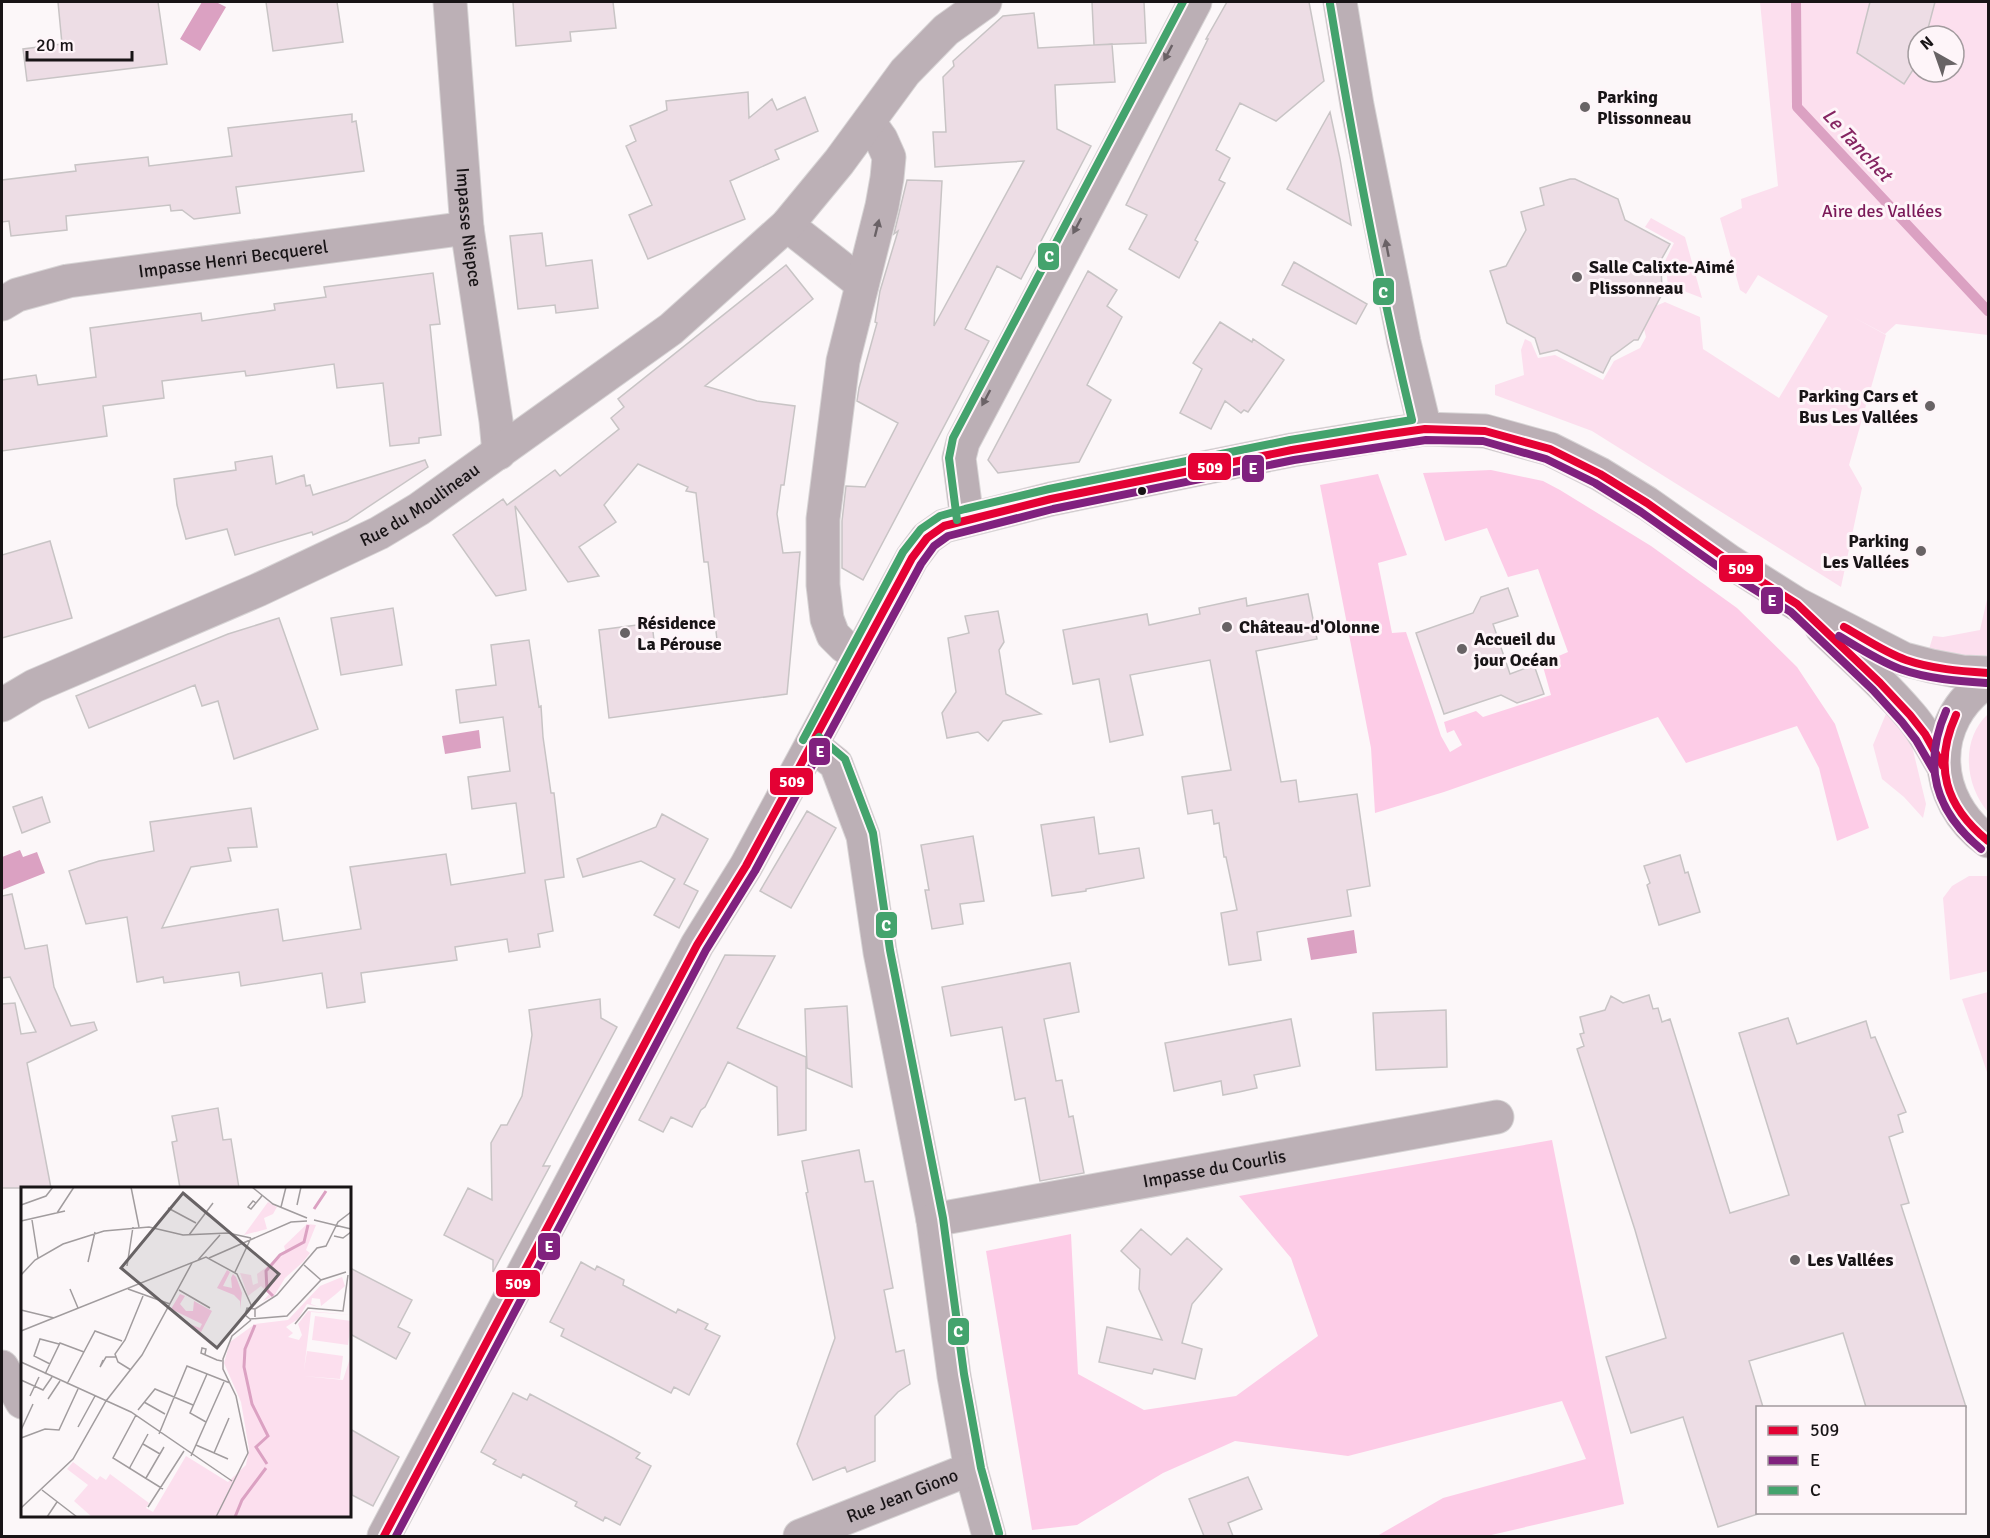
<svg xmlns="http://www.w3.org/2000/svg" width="1990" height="1538" font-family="Signika,sans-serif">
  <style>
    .green { fill: #fcdfee; fill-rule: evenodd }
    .forest { fill: #fdcce7 }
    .water { fill: #dba1c2 }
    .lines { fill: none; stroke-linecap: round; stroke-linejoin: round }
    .stream { stroke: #dba1c2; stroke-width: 10 }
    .building { fill: #eddde5; stroke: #c8c4c5; stroke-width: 1.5 }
    .street-casing { stroke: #d7d4d5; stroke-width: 35 }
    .secondary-casing { stroke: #d7d4d5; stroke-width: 35 }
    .street { stroke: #bcb0b6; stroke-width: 33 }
    .secondary { stroke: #bbafb5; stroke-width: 33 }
    .bus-1-casing { stroke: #fef5f9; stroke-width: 12 }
    .bus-2-casing { stroke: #fef5f9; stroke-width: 12 }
    .bus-3-casing { stroke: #fef5f9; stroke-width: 12 }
    .bus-1 { stroke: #e40134; stroke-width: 8 }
    .bus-2 { stroke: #80217e; stroke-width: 8 }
    .bus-3 { stroke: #44a36d; stroke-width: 8 }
    .oneway { fill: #6a6266 }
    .poi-dot { fill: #686365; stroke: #fef5f9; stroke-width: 2 }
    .bus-dot { fill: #181416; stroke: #fef5f9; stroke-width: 2 }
    .labels { text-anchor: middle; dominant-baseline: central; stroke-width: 6; stroke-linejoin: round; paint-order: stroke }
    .poi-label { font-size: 18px; font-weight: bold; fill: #181416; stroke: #fef5f9; text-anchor: start }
    .park-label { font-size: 18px; fill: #7a1958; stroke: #fef5f9 }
    .street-label { font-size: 18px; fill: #181416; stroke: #fef5f9 }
    .water-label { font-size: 20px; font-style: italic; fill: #852562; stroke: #fef5f9 }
    .inset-river { fill: none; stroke: #dba1c2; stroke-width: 3 }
    .inset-road { fill: none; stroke: #a19c9e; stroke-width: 1.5 }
    .view { fill: #686365; fill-opacity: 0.15; stroke: #686365; stroke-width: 3 }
    .inset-edge { fill: none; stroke: #181416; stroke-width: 3 }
    .line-badge { stroke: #fef5f9; stroke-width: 2 }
    .badge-label { font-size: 16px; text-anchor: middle; font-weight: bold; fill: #fff }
  </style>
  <rect width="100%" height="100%" fill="#fcf7f9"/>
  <path class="green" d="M1760,2H1988V335L1896,324L1885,334L1853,317L1886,335L1849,465L1862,488L1841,587L1592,431L1495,395V385L1524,375L1521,350L1525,339L1531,342L1538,358L1555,355L1603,380L1614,361L1640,348L1646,337L1643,325L1651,308L1665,302L1700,317L1703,349L1779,398L1828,316L1758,275L1746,294L1740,290L1720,218L1742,208L1741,199L1778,186ZM1918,36H1954V72H1918Z
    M1651,218L1685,237L1702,298L1668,285L1665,261L1674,243L1645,227Z
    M1988,595V655L1964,659L1927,656L1933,636L1943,637L1980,630Z
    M1888,709L1912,746L1926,804L1923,818L1904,797L1882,779L1873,745Z
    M1988,714V812C1965,785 1960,740 1988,714Z
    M1969,876H1988V971L1950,980L1943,898L1952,886Z
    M1988,992V1075L1962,999Z"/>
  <path class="forest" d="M1491,470L1543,481L1560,490L1651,546L1737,608L1797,667L1835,724L1869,828L1837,841L1819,768L1797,726L1686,763L1658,717L1444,792L1375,813L1371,748L1320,485L1378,474L1407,555L1378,563L1392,633L1406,632L1441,736L1450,752L1462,745L1454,730L1447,733L1444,722L1476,711L1483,717L1551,695L1542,663L1568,652L1538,569L1508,577L1487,528L1445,541L1423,473Z
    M1552,1140L1624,1504L1487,1536H1377L1443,1498L1586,1459L1562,1401L1348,1456L1235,1441L1163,1473L1077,1525L1032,1530L986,1251L1071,1234L1078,1374L1144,1410L1236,1396L1318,1336L1291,1258L1239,1196Z"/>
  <path class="water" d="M202,2H216L226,7L200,51L180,39Z
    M479,730L481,748L445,754L442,736Z
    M20,850L23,857L37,852L45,873L2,890V857Z
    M1354,930L1357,953L1311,960L1307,938Z"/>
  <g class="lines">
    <path class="stream" d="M1796,2L1797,107L1988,311"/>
  </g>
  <path class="building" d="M58,2H158L167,64L27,81L23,49L62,44Z
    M266,2H337L343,42L273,51Z
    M513,2H613L616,28L570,32L571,41L516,46Z
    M1092,2H1144L1146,43L1094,45Z
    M1227,2H1309L1324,81L1276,121L1240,103L1216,150L1230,158L1219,180L1225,183L1195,240L1198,242L1179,278L1129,249L1147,215L1126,205L1208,39H1206Z
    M1870,2H1935L1926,36H1918V62L1904,84L1857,53Z
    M1034,13L1038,48L1112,44L1115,82L1055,85L1057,129L1091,146L1021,279L997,266L965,329L989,341L863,580L842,568V521L846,486L865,487L898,423L857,401L859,388L877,323L875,322L880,291L898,231L894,234L907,180L942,181L934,326L1024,161L935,167L933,132H946L943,77L954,66L953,61L1003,16Z
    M748,92L749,118L772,99L777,110L805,97L818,131L775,150L779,159L730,181L745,219L648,259L629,215L652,205L626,146L636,141L630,126L667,110L666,101Z
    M1330,112L1340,159L1351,225L1287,189Z
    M352,114V122L356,121L364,171L236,187L240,213L194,219L182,210L171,211L170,205L66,216L67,230L11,236L9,221L2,222V180L76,171L75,165L148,157L149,166L232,156L228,128Z
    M1570,179H1575L1618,199L1625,220L1670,244L1661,260L1662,294L1638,340H1634L1611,357L1603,373L1557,350L1540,354L1535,338L1507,323L1490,271L1506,266L1526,230L1521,212L1544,205L1540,188Z
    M542,233L546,266L592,260L598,308L556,313L555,305L518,309L510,236Z
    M1294,262L1367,304L1356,324L1282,285Z
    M786,265L813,299L705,386L757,401L795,406L784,485H781L777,514L783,553L800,552L787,694L609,718L599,630L652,623L655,649L717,640L708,562H704L696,493L686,491L688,487L638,464L604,505L616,522L579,547L599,576L568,582L515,506L526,590L496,596L453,535L503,499L507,505L555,470L560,476L619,429L611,418L624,407L618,399Z
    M1088,271L1117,290L1107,306L1122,317L1087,385L1111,400L1079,462L998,473L988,460Z
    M433,273L440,324L430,325L441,435L419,438V443L390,446L383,383L337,388L334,364L246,376L245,371L162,381L164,398L103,406L107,436L2,451V380L36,375L38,385L96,377L90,328L201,313L202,321L275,310L274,304L326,297L324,287Z
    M1220,322L1252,342L1253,339L1284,360L1248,412L1244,410L1241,413L1225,401L1211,429L1180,413L1202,369L1193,363Z
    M272,456L276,484L304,475L306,486L310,485L313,495L425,460L428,467L347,521L313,535L312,532L235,555L227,529L186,539L177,505L174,479L236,470L235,462Z
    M50,541L72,618L2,638V555Z
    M1508,588L1518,616L1493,624L1510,674L1534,665L1544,694L1517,703L1501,695L1444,714L1416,633L1473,613L1481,597Z
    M1308,594L1317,639L1256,651L1281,782L1296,780L1299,802L1357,794L1370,886L1347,890L1351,916L1257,932L1261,960L1229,965L1221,913L1237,910L1226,857H1224L1219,823L1214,824L1212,810L1188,814L1182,777L1231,770L1210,660L1130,675L1143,735L1110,742L1099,679L1073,684L1063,630L1147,614L1149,625L1200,614L1199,608L1246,598L1247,606Z
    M393,608L402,665L341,675L331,618Z
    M998,611L1004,642L999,650L1006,694L1041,714L1003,721L988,741L978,732L947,738L942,713L956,692L948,638L969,633L965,616Z
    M279,618L318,729L234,759L218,701L202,706L195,685L89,728L76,696L228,634Z
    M529,640L539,707L541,706L543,737L551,793H554L564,877L545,880L553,931L538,934L540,947L509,952L507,939L455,947L457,960L361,973L365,1002L327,1008L322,973L241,986L239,972L164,983L163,977L137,982L127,917L86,924L69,871L99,861L154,851L150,822L251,808L257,847L228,848L231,861L191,867L162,928L278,909L283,941L361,929L350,867L446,854L451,885L525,873L516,803L472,809L468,777L510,771L503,717L460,723L456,690L496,685L491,645Z
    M42,797L50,822L22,833L13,807Z
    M807,811L836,828L791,908L760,891Z
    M662,814L708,839L684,884L698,891L679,928L654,915L675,879L641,861L583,877L577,859L656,827Z
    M1094,817L1099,854L1139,848L1144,878L1086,889V891L1052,896L1041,825Z
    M973,836L984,901L960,904L963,924L932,929L925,890H929L921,845Z
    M1680,855L1685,873L1688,872L1700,912L1659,925L1647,885L1650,883L1644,866Z
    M12,894L25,949L47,945L54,987L71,1026L94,1022L97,1030L27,1063L51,1188H2V1004L15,1003L21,1034L36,1032L10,977L2,978V896Z
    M725,955L775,956L737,1028L806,1057V1130L778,1135L777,1087L728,1062L705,1107L701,1110L692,1127L671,1117L663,1132L639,1120Z
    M1070,963L1079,1012L1044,1019L1056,1081L1062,1080L1069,1117L1073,1116L1084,1173L1040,1181L1025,1098L1015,1100L1002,1027L951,1036L942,987Z
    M1649,995L1653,1009L1658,1008L1662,1022L1670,1019L1730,1213L1789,1195L1739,1033L1788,1018L1797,1044L1866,1021L1871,1038L1875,1037L1906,1112L1898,1115L1903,1132L1889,1137L1909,1203L1901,1205L1966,1407H1866L1843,1333L1749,1361L1763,1407H1758V1514L1718,1527L1683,1417L1631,1433L1606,1357L1666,1338L1635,1230L1577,1049L1584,1046L1580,1034L1584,1033L1580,1017L1605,1010L1611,996L1623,1003Z
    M600,999L601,1018L617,1027L543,1166H550L493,1272V1260L444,1235L468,1188L492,1200L491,1143L501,1125H507L522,1096L532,1035L529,1010Z
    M847,1006L852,1087L807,1068L805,1009Z
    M1446,1010L1447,1067L1376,1070L1373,1013Z
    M1291,1019L1300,1066L1254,1075L1257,1088L1239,1092L1223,1095L1221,1081L1174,1091L1165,1043Z
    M218,1108L223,1140L231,1139L239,1188H180L172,1142L177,1141L172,1116Z
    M859,1150L865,1182L873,1181L893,1288L884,1290L896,1352L904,1350L910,1384L898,1392L875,1416V1461L847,1472L845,1467L813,1480L797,1444L835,1338L806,1193L808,1192L802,1161Z
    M1141,1229L1171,1255L1187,1238L1222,1269L1192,1304L1182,1343L1202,1349L1195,1379L1154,1369L1152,1374L1099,1362L1107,1327L1162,1340L1139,1289L1140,1269L1121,1251Z
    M581,1262L595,1270L597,1266L624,1280L623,1285L676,1313L678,1309L708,1324L705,1329L720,1336L689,1395L674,1387L671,1393L561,1336L564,1329L550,1322Z
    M350,1268L412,1300L398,1327L410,1333L396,1359L350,1334Z
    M513,1393L527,1400L530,1394L611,1437L640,1453L636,1458L651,1466L620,1525L605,1517L603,1521L575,1506L577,1502L523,1474L521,1478L493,1464L496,1460L481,1452Z
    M350,1429L399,1457L373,1506L352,1495Z
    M1248,1477L1262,1509L1228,1523L1233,1536H1204L1189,1499Z"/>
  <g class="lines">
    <g class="street-casing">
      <g id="street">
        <path id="s1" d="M450,2L467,228L496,421L499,453"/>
        <path d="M787,225L862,284"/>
        <path id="s2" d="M2,304L17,295L68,281L467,228"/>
        <path d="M859,656L844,646L833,635L827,619L823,585V519L843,361L882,206L887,178L889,157L881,139L869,122"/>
        <path id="s3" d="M2,705L34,686L258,590L379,533L419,509L671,329L787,225L839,162L905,72L946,30L985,2"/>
        <path d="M812,745L836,764L863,836L880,952L933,1220L954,1376L971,1470L989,1536"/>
        <path id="s4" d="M933,1220L1497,1117"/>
        <path d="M2,1367L22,1402"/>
        <path id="s5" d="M800,1536L955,1475L971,1470"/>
      </g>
    </g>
    <g class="secondary-casing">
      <path id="secondary" d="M1340,2L1357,105L1404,342L1425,429
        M967,519L959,458L963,442L1195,2
        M1822,628C1852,656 1884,684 1911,716C1924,731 1933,749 1943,766
        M1988,681C1927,721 1931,800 1988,841
        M384,1536L697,945L746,866L912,558L927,538L944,526L1051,499L1292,450L1383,435L1425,429L1485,431L1550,449L1600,474L1647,503L1729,561L1797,604L1904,659L1931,666L1962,672L1988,673"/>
    </g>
    <use href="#street" class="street"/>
    <use href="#secondary" class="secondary"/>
    <g class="bus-1-casing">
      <path id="bus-1" d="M1844,627C1864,638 1884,652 1906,660C1932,669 1960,671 1988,673
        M1956,715C1933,766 1945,806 1988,841
        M384,1536L697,945L746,866L912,558L927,538L944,526L1051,499L1292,450L1383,435L1425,429L1485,431L1550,449L1600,474L1647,503L1729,561L1797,604L1880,683L1910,715L1925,734L1943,766"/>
    </g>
    <g class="bus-2-casing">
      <path id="bus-2" d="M1839,636C1859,648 1879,661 1900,669C1928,679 1958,681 1987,683
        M1946,711C1922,766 1935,811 1981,849
        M396,1536L706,950L755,871L921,564L934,546L948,536L1053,509L1294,460L1426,440L1483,441L1546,459L1595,483L1641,512L1723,570L1791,612L1873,690L1902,722L1916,740L1934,771"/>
    </g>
    <g class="bus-3-casing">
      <path id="bus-3" d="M957,520L949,458L953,438L1183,2
        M819,737L845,759L873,833L890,950L943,1218L964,1374L981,1468L999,1533
        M803,740L903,552L921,529L940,516L965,509L1049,489L1290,440L1412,420C1379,283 1353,143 1330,4"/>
    </g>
    <use href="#bus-1" class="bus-1"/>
    <use href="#bus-2" class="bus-2"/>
    <use href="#bus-3" class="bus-3"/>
  </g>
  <defs><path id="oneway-solid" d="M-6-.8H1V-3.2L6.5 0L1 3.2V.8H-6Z" transform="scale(1.5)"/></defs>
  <g class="oneway">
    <use href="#oneway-solid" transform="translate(1168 53) rotate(118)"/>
    <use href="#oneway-solid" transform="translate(1077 226) rotate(118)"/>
    <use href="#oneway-solid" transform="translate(877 228) rotate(-76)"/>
    <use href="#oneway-solid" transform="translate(1387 248) rotate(-101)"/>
    <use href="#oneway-solid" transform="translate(986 398) rotate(118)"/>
  </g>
  <g class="poi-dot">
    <circle cx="1585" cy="107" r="6"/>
    <circle cx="1577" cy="277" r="6"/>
    <circle cx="1930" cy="406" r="6"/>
    <circle cx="1921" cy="551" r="6"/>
    <circle cx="1227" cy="627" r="6"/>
    <circle cx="625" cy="633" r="6"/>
    <circle cx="1462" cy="649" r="6"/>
    <circle cx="1795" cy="1260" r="6"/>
  </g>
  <circle class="bus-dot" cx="1142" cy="491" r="5"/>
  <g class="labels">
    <g class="poi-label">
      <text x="1597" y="97">Parking<tspan x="1597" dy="21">Plissonneau</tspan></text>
      <text x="1589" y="267">Salle Calixte-Aimé<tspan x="1589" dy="21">Plissonneau</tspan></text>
      <text x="1918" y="396" text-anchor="end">Parking Cars et<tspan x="1918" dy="21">Bus Les Vallées</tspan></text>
      <text x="1909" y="541" text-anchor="end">Parking<tspan x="1909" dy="21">Les Vallées</tspan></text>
      <text x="637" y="623">Résidence<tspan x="637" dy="21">La Pérouse</tspan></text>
      <text x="1239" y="627">Château-d'Olonne</text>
      <text x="1474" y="639">Accueil du<tspan x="1474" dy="21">jour Océan</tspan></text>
      <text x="1807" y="1260">Les Vallées</text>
    </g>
    <g class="park-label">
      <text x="1882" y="211">Aire des Vallées</text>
    </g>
    <g class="street-label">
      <text stroke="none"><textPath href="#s1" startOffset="226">Impasse Niepce</textPath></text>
      <text stroke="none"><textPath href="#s2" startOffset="237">Impasse Henri Becquerel</textPath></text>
      <text stroke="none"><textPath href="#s3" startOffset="464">Rue du Moulineau</textPath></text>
      <text stroke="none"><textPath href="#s4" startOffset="286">Impasse du Courlis</textPath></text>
      <text stroke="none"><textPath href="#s5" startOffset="110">Rue Jean Giono</textPath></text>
    </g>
    <g class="water-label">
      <text transform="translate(1857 145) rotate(47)">Le Tanchet</text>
    </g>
  </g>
  <g transform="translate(21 1187)">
    <rect width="330" height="330" fill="#fcf7f9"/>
    <path d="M247,15L256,20L252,27L243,31L246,42L223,48ZM286,37L295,38L285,63L289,66L282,75L264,91L253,109L242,114L248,107L240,99L227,109L219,86L230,88L232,98L237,96L236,87L265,66L263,59ZM321,90L324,99L315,107L300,119L299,112L291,111L290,117L298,120L286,117L277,132L265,140L272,146L267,150L278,153L281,148L277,137L287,124L330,128L290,125L283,183L286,164L322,169L319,192L282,189L322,193L330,168V330H71L53,314L67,298L46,282L52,275L76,293L79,289L85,293L89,287L128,316L125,321L132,325L165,269L207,295L225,278L228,262L220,215L203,176L209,155L234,137L267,133L299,99ZM294,129L330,134L327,158L291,153Z" fill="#fcdfee"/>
    <path d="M206,83L209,85L202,99L211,101L210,91L212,87L215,90L221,106L219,122V114L213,108L196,101ZM159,107L164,109L159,117L165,124H172L173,114L191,124L180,145L166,136L179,141L181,137L150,122Z" fill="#fdcce7"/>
    <path class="inset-river" d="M293,22L305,4M252,109L246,103L245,84L259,68L283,55L287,38M234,138L224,162L223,180L231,217L247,249L235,260L246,277M214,330L221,313L245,281"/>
    <path class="inset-road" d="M110,0L118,40M231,0L252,17L286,31M286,0H305M235,16L232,14L227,20L230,22L240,10L241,8M0,18L25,9L32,0M276,18L280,0M260,20L265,0M147,21L175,36M36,26L53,0M11,33L17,71M293,33L330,42M0,34L44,24M168,48L192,16M313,49L322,51L330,45M188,71L270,35L286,34M177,73L199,48M67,75L74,45M283,78L300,93M106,79L112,40M214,85L230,51M0,88L14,73L42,57L83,44L128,40L162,48L207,46L230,51M49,102L57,121M107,102L149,117M158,103L189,121M234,122L256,108L296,61L305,59L317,35L330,25M0,123L33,131M234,130V122L226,121L224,128L229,132L266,129L300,93L325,85M274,137L287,121L322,124L327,88M0,144L185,70L216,87L231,120M184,167L185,162L181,161L180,166L196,173L201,174M82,173L79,180L85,170H95M0,175L110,225L211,294M29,177L13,169L19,152L38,157M110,183L97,175L94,167L104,153L122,109M24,187L39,156L63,165M0,193L22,203L31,190M46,197L74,144L101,154M9,209L18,190M27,212L39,194M123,215L144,227M117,223L134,202L172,218M115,228L92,271L142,302M185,235L169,226L186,187M57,240L74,209M0,243L12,217M138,247L166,179L209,196M0,251L24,242L38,243L57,202M122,257L139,267M175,258L207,272M193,266L208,231M170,269L203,195M108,282L127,247M125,291L143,260M21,303L56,330M127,320L163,264M0,321L52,272L85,214L121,168L171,76M26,330L36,315M195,330L227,266L215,209L202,182V172L211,149L230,133"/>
    <path class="view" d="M162,6L258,87L196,161L100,81Z"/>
    <rect width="330" height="330" class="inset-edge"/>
  </g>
  <g class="line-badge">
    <rect x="1037" y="242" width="23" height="29" rx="6" fill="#44a36d"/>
    <rect x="1372" y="277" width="23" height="29" rx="6" fill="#44a36d"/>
    <rect x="1187" y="452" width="45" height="29" rx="6" fill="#e40134"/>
    <rect x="1241" y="454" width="24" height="29" rx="6" fill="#80217e"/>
    <rect x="1718" y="554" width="46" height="29" rx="6" fill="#e40134"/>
    <rect x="1760" y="586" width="24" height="29" rx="6" fill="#80217e"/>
    <rect x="808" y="737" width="23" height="29" rx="6" fill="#80217e"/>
    <rect x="769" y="767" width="45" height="29" rx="6" fill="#e40134"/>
    <rect x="875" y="911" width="23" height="28" rx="6" fill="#44a36d"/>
    <rect x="537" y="1232" width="24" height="29" rx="6" fill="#80217e"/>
    <rect x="495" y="1269" width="46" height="29" rx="6" fill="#e40134"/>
    <rect x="947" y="1317" width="23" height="29" rx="6" fill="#44a36d"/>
  </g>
  <g class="badge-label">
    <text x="1049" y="262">C</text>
    <text x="1383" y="298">C</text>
    <text x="1210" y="473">509</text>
    <text x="1253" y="474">E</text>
    <text x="1741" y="574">509</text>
    <text x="1772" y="606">E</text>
    <text x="820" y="757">E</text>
    <text x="792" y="787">509</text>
    <text x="886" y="931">C</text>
    <text x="549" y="1252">E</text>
    <text x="518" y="1289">509</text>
    <text x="958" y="1337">C</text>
  </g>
  <rect width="1990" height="1538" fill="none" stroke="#181416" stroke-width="6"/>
  <rect x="1756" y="1406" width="210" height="108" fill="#fef5f9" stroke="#a29b9e" stroke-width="1.5"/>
  <rect x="1768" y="1426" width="30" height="9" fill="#e40134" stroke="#a29b9e" stroke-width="1.5"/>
  <text x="1810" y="1436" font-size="18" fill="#181416">509</text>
  <rect x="1768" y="1456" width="30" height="9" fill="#80217e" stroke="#a29b9e" stroke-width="1.5"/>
  <text x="1810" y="1466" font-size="18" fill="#181416">E</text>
  <rect x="1768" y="1486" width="30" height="9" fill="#44a36d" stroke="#a29b9e" stroke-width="1.5"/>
  <text x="1810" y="1496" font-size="18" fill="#181416">C</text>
  <g transform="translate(1936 54) rotate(320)"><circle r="28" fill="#fef5f9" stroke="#a29b9e" stroke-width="1.5"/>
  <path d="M0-4.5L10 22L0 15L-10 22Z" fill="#686365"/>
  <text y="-9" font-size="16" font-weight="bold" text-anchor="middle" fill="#181416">N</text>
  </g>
  <path d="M27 51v9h105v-9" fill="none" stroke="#181416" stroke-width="3"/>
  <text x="36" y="51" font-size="18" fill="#181416" stroke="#fef5f9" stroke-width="4.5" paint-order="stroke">20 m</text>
</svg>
